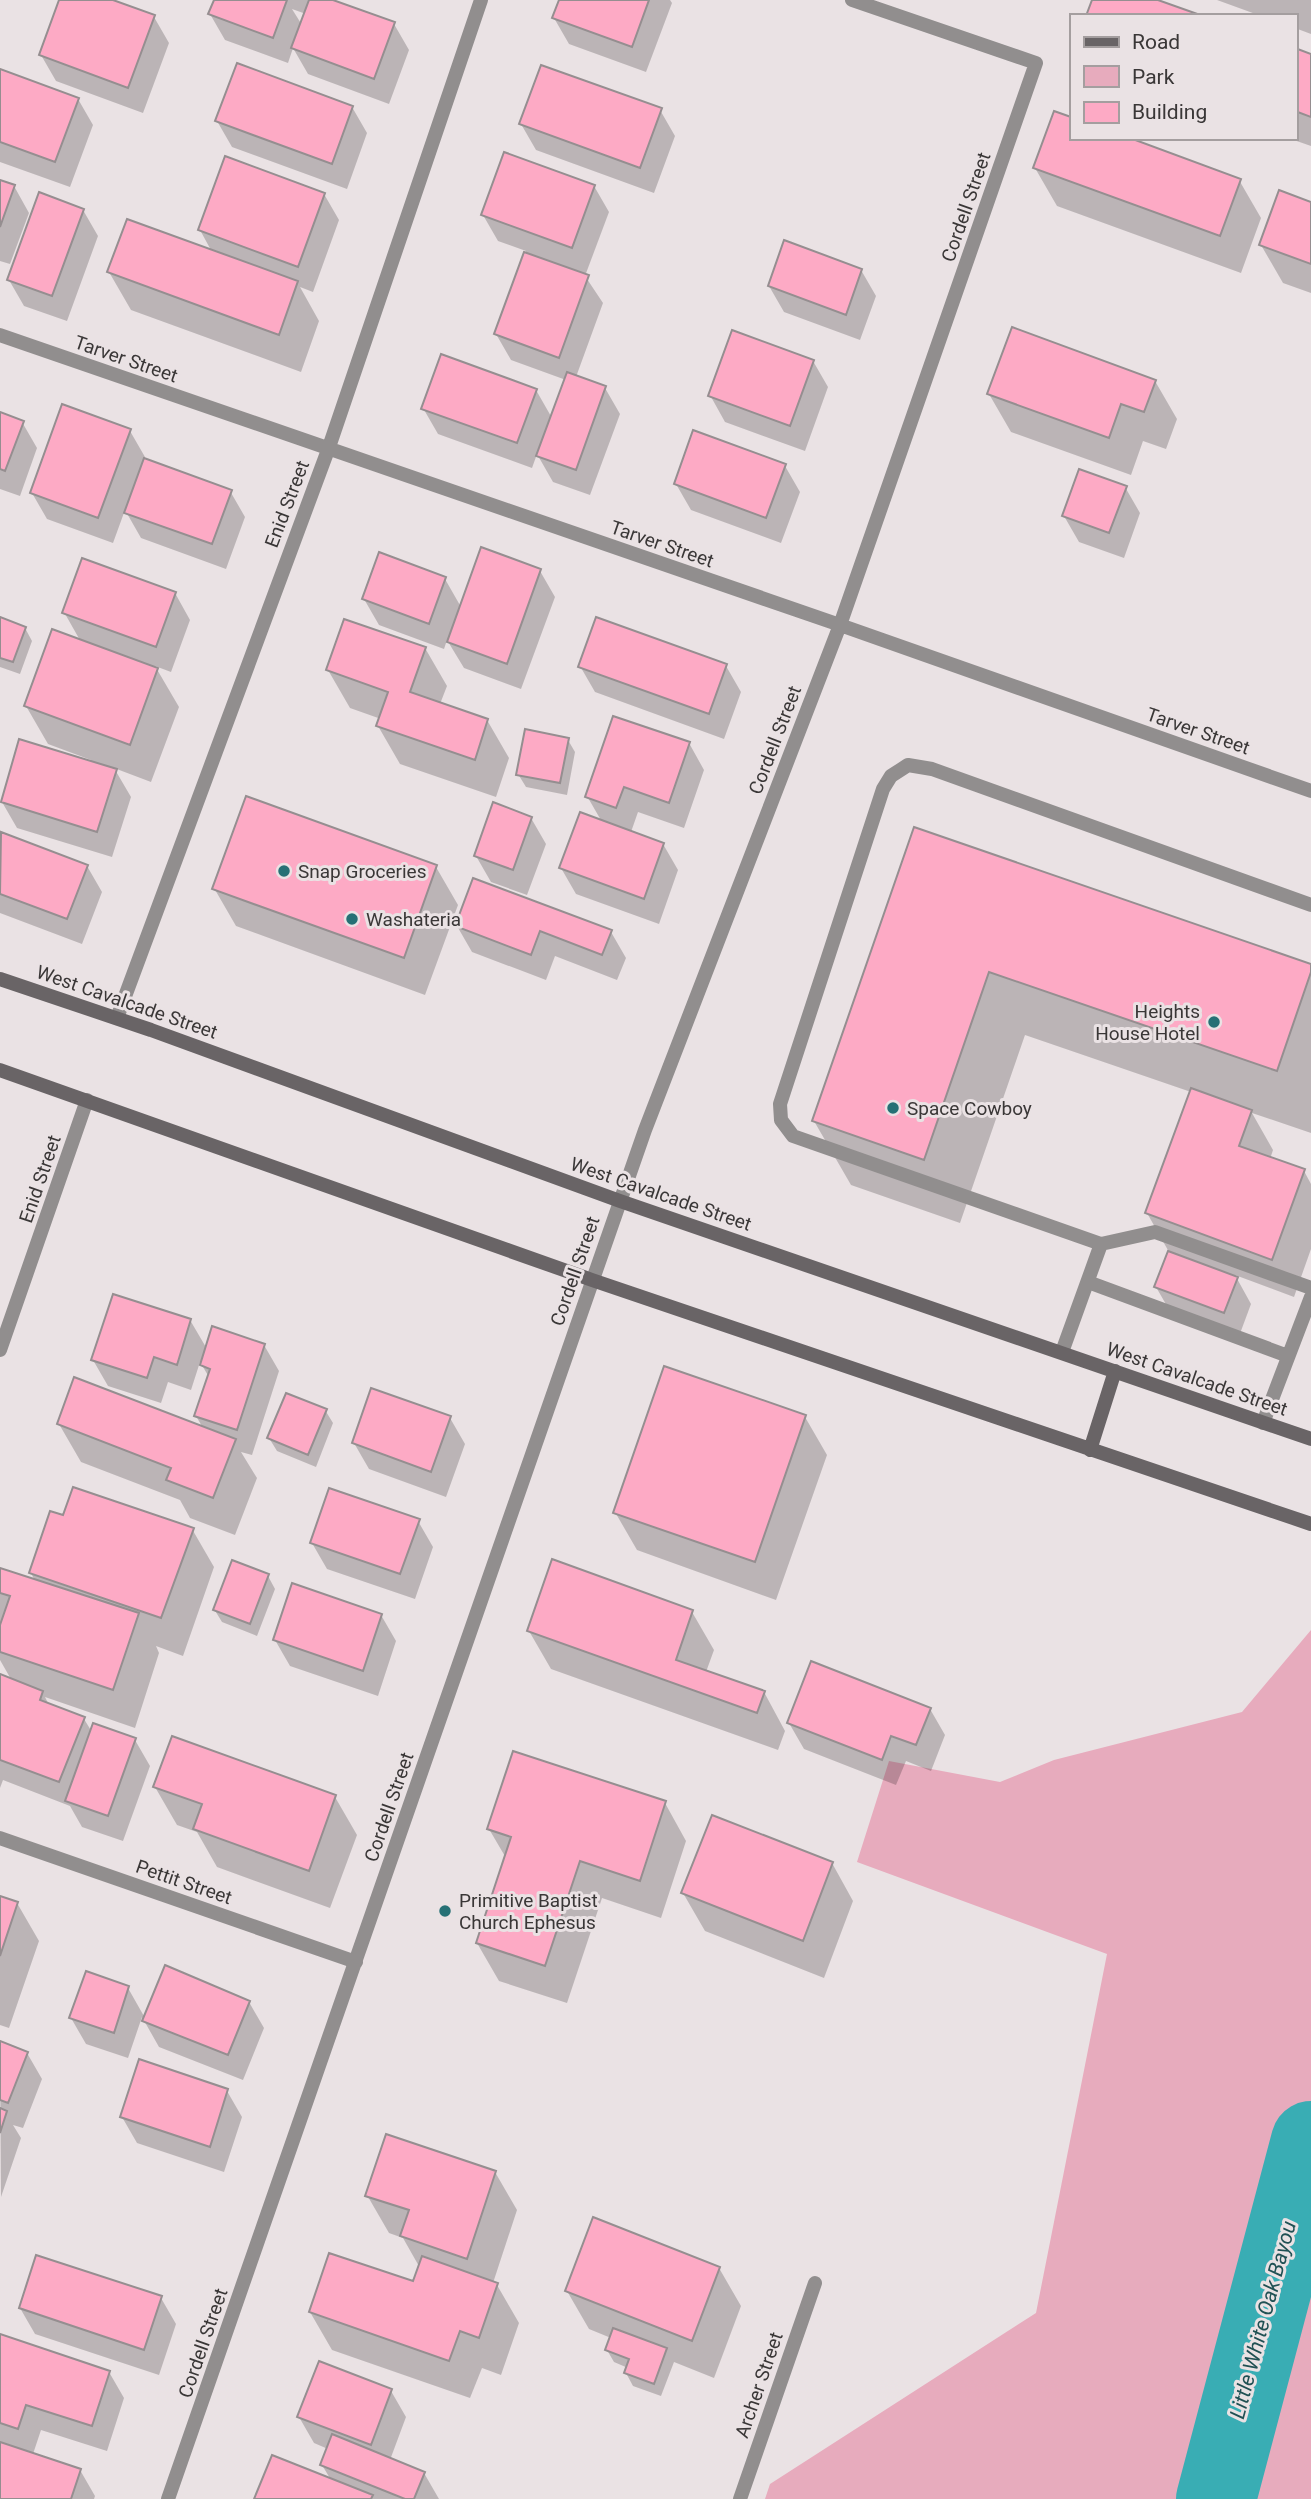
<svg xmlns="http://www.w3.org/2000/svg" width="1311" height="2499" font-family="Roboto,sans-serif">
  <style>
    .green { fill: #e7abbd }
    .shadow { fill: #0003; fill-rule: evenodd }
    .lines { fill: none; stroke-linecap: round; stroke-linejoin: round }
    .river { stroke: #39adb4; stroke-width: 80 }
    .building { fill: #fdaac5; stroke: #958e90; stroke-width: 2 }
    .lane { stroke: #918e8e; stroke-width: 14 }
    .street { stroke: #918e8e; stroke-width: 14 }
    .secondary { stroke: #696466; stroke-width: 14 }
    .poi-dot { fill: #267075; stroke: #eae2e4; stroke-width: 2.5 }
    .labels { text-anchor: middle; dominant-baseline: central; stroke-width: 6; stroke-linejoin: round; paint-order: stroke }
    .street-label { font-size: 19px; fill: #3a3737; stroke: #eae2e4 }
    .poi-label { font-size: 19px; fill: #3a3737; stroke: #eae2e4; text-anchor: start }
    .water-label { font-size: 21px; font-style: italic; fill: #205154; stroke: #eae2e4 }
  </style>
  <rect width="100%" height="100%" fill="#eae2e4"/>
  <path class="green" d="M1311,1630V2499H765L770,2484L1036,2313L1107,1954L857,1862L889,1761L1000,1782L1054,1760L1242,1712Z"/>
  <path class="shadow" d="M61,0H108L154,17L169,43L143,113L56,81L41,55Z
    M216,0H328L394,24L409,50L389,104L308,74L293,48L288,63L225,40L210,14ZM292,9L306,14L302,25Z
    M561,0H670L672,3L646,72L569,44L554,18Z
    M1217,0H1311V34L1295,28V16H1261Z
    M1295,50L1311,56V146L1288,138H1295Z
    M0,71L78,99L93,125L70,187L0,162Z
    M352,107L367,133L347,189L232,147L217,121Z
    M660,110L675,136L654,193L536,150L521,124Z
    M1055,113L1071,119V138L1239,180L1261,218L1241,273L1057,206L1035,168Z
    M0,182L14,186L29,213L10,264L0,261Z
    M594,186L609,212L585,276L603,303L576,377L605,388L620,414L590,495L553,482L537,454L532,468L438,434L423,408L536,390L552,418L566,380L511,360L496,334L526,251L498,241L483,215Z
    M324,194L339,220L313,292L300,287L319,321L301,372L131,310L109,272L212,252L200,230Z
    M1311,204V293L1283,283L1261,245Z
    M83,210L98,236L67,321L24,306L9,280Z
    M861,270L876,296L860,340L784,312L769,286Z
    M813,361L828,387L805,451L725,422L710,395Z
    M1155,381L1177,419L1166,449L1143,441L1131,475L1011,432L989,394Z
    M0,414L22,422L37,448L20,496L0,489Z
    M130,431L145,457L144,459L230,491L245,517L226,569L141,538L125,510L113,543L47,519L32,493Z
    M785,466L800,492L781,543L691,510L676,484Z
    M1125,487L1140,513L1124,558L1079,542L1064,516Z
    M540,571L555,597L521,689L464,668L447,640L444,649L379,625L364,599L445,579L461,607Z
    M175,593L190,620L171,672L155,666L179,707L151,782L114,768L131,797L112,857L17,828L2,802L90,763L91,760L48,744L26,706L81,642L64,612Z
    M0,619L25,628L32,641L20,674L0,667Z
    M425,648L447,686L440,704L487,720L509,758L496,797L400,764L378,726L381,719L350,708L328,670Z
    M580,666H726L741,692L724,739L595,692Z
    M568,740L575,752L567,795L526,787L518,774Z
    M689,743L704,770L684,828L638,812L631,832L663,844L678,870L659,924L576,894L561,868L602,822L587,796Z
    M531,818L546,844L527,895L491,882L476,856Z
    M915,829L1311,966V1133L1252,1113L1273,1150L1270,1159L1304,1171L1311,1184V1249L1294,1297L1235,1275L1251,1304L1238,1339L1171,1313L1156,1287L1169,1252L1147,1213L1191,1092L1025,1035L960,1223L851,1185L814,1121Z
    M2,834L87,866L102,892L82,944L0,913V840Z
    M436,867L458,905L425,995L236,926L214,888Z
    M457,926L611,932L626,958L617,980L555,956L546,980L472,952Z
    M190,1320L207,1349L264,1345L279,1371L252,1455L241,1452L257,1478L235,1535L190,1518L180,1500L81,1462L59,1424L203,1428L196,1416L209,1377L200,1362L191,1390L168,1382L161,1403L108,1386L93,1360Z
    M325,1410L333,1423L316,1467L277,1451L269,1438Z
    M805,1417L827,1455L776,1600L637,1550L615,1512Z
    M450,1418L465,1444L446,1497L369,1469L354,1443Z
    M64,1517L192,1529L214,1567L183,1656L156,1646L159,1653L135,1728L45,1697L49,1705L84,1719L92,1732L135,1740L150,1766L123,1841L82,1827L70,1806L3,1780L0,1788V1676L12,1681L0,1660V1630L2,1623H0V1569L35,1581L31,1573Z
    M418,1521L433,1547L415,1599L327,1569L312,1543Z
    M268,1576L275,1589L257,1636L222,1622L214,1609Z
    M692,1612L714,1650L706,1672L764,1692L785,1731L778,1750L551,1669L529,1631Z
    M381,1615L396,1641L378,1696L290,1666L275,1640Z
    M930,1709L945,1735L931,1771L906,1761L896,1785L804,1749L789,1723Z
    M155,1787L335,1797L357,1835L330,1908L217,1867L197,1832L177,1825Z
    M665,1803L686,1841L661,1918L602,1898L567,2003L499,1981L477,1943L506,1858L489,1829Z
    M832,1863L853,1901L824,1978L705,1931L683,1893Z
    M0,1898L17,1903L39,1941L9,2028L0,2025Z
    M128,1988L145,2018L249,2002L264,2028L243,2080L159,2047L142,2017L128,2058L86,2044L71,2018Z
    M0,2042L27,2053L42,2079L23,2128L13,2125L21,2138L1,2197Z
    M227,2091L242,2117L224,2172L137,2143L122,2117Z
    M495,2172L517,2210L493,2283L497,2285L519,2323L501,2375L482,2368L470,2398L332,2350L310,2312L414,2284L420,2268L403,2238L389,2233L367,2195Z
    M719,2268L741,2306L714,2378L674,2362L661,2396L633,2386L626,2373L628,2368L614,2362L607,2350L611,2338L589,2329L567,2291Z
    M161,2298L176,2324L159,2375L35,2334L20,2308Z
    M0,2336L109,2372L124,2398L107,2451L41,2430L33,2454L80,2470L95,2496L94,2499H0Z
    M391,2391L406,2417L390,2460L424,2473L439,2499H255L331,2480L322,2465L328,2449L314,2443L299,2417Z"/>
  <g class="lines">
    <path class="river" d="M1216,2499L1311,2141"/>
  </g>
  <path class="building" d="M59,0H113L155,15L128,88L39,55Z
    M214,0H287L273,38L208,14Z
    M309,0H333L395,22L374,79L291,48Z
    M559,0H649L632,47L552,18Z
    M1092,0H1158L1203,16H1086Z
    M1295,48L1311,54V117L1295,111Z
    M237,63L353,106L332,164L215,121Z
    M541,65L662,108L640,168L519,124Z
    M0,69L79,98L55,162L0,142Z
    M1054,111L1071,117V138H1130L1241,179L1220,236L1033,168Z
    M504,152L595,185L572,248L481,215Z
    M225,156L325,193L298,267L198,230Z
    M0,180L15,185L0,227Z
    M1279,190L1311,202V264L1259,245Z
    M39,192L84,209L52,296L7,280Z
    M127,219L298,281L279,335L107,272Z
    M784,240L862,269L846,315L768,286Z
    M524,252L589,275L559,358L494,334Z
    M1012,327L1156,380L1144,412L1121,404L1109,438L987,394Z
    M732,330L814,360L790,426L708,396Z
    M441,354L537,389L517,443L421,409Z
    M567,372L606,386L576,470L536,456Z
    M62,404L131,429L98,518L30,493Z
    M0,412L24,421L5,471L0,469Z
    M693,430L786,464L766,518L674,484Z
    M144,458L232,490L212,544L124,513Z
    M1079,469L1127,486L1109,533L1062,516Z
    M481,547L541,569L507,664L447,642Z
    M379,552L446,577L429,624L362,599Z
    M82,558L176,592L156,647L62,613Z
    M0,617L26,627L13,662L0,658Z
    M596,617L727,664L709,714L578,667Z
    M344,619L426,647L410,692L488,719L475,760L376,726L388,692L326,670Z
    M52,629L158,668L130,745L24,706Z
    M613,716L690,742L669,803L624,787L616,808L585,797Z
    M525,729L569,738L560,783L516,775Z
    M19,739L117,769L97,832L1,802Z
    M246,796L437,865L404,958L212,889Z
    M493,802L532,817L513,870L474,856Z
    M580,812L664,843L644,899L559,868Z
    M914,827L1311,964V972L1277,1071L989,972L924,1160L812,1121Z
    M1,832L88,865L67,919L0,894Z
    M473,878L612,930L602,955L540,931L531,955L455,926Z
    M1191,1088L1252,1110L1239,1146L1305,1169L1272,1260L1145,1213Z
    M1168,1251L1238,1277L1224,1313L1154,1287Z
    M113,1294L191,1319L177,1365L154,1357L147,1378L91,1360Z
    M212,1326L265,1344L237,1430L194,1416L210,1369L200,1365Z
    M664,1366L806,1415L755,1562L613,1513Z
    M74,1377L236,1439L213,1498L166,1480L171,1468L57,1424Z
    M371,1388L451,1416L431,1472L352,1443Z
    M286,1393L327,1409L308,1455L267,1438Z
    M73,1487L194,1528L161,1618L29,1573L50,1511L63,1515Z
    M329,1488L420,1519L400,1574L310,1543Z
    M552,1559L693,1610L676,1660L765,1691L757,1713L527,1631Z
    M232,1560L269,1574L250,1624L213,1610Z
    M0,1568L139,1613L113,1690L0,1652V1625L10,1596L0,1593Z
    M292,1583L382,1614L363,1671L273,1640Z
    M811,1661L931,1708L916,1745L891,1736L882,1760L787,1723Z
    M0,1674L43,1691L40,1700L85,1717L59,1782L0,1760Z
    M93,1723L136,1738L108,1816L65,1801Z
    M172,1736L336,1795L309,1871L193,1829L202,1804L153,1787Z
    M513,1751L666,1801L640,1881L580,1861L545,1966L476,1943L511,1837L487,1829Z
    M712,1815L833,1862L803,1941L681,1893Z
    M0,1896L18,1902L0,1956Z
    M165,1965L250,2001L228,2055L142,2021Z
    M86,1971L129,1986L114,2033L69,2018Z
    M0,2041L28,2052L8,2103L0,2100Z
    M139,2059L228,2089L210,2147L120,2117Z
    M0,2108L7,2111L0,2133Z
    M386,2134L496,2171L467,2259L400,2236L409,2210L365,2196Z
    M593,2217L720,2267L692,2341L565,2291Z
    M329,2253L413,2281L422,2256L498,2283L479,2338L460,2331L449,2361L309,2312Z
    M36,2255L162,2296L144,2350L19,2308Z
    M613,2328L667,2348L654,2384L624,2373L629,2359L605,2350Z
    M0,2334L110,2371L92,2426L26,2405L18,2429L0,2423Z
    M319,2361L392,2389L371,2445L297,2417Z
    M332,2434L425,2472L414,2499H405L320,2465Z
    M0,2442L81,2469L71,2499H0Z
    M272,2455L373,2495L371,2499H254Z"/>
  <g class="lines">
    <path class="lane" d="M1101,1244L1155,1232L1311,1288
      M1088,1282L1288,1356
      M1062,1352L1101,1244L793,1136L781,1120L780,1104L883,789L891,776L908,765L932,769L1311,905
      M1263,1423L1311,1297"/>
    <path class="street" d="M0,335L840,625L1311,791
      M117,1018L328,450L481,0
      M0,1350L87,1100
      M0,1838L356,1962
      M168,2499L645,1130L840,625L1036,63L852,0
      M740,2499L815,2283"/>
    <path class="secondary" d="M0,979L151,1030L620,1201L1311,1439
      M0,1070L592,1280L1311,1524
      M1090,1450L1115,1371"/>
  </g>
  <g class="poi-dot">
    <circle cx="284" cy="871" r="7"/>
    <circle cx="352" cy="919" r="7"/>
    <circle cx="1214" cy="1022" r="7"/>
    <circle cx="893" cy="1108" r="7"/>
    <circle cx="445" cy="1911" r="7"/>
  </g>
  <g class="labels">
    <g class="street-label">
      <text transform="translate(966 207) rotate(-71)">Cordell Street</text>
      <text transform="translate(126 359) rotate(19)">Tarver Street</text>
      <text transform="translate(287 504) rotate(-69)">Enid Street</text>
      <text transform="translate(662 544) rotate(19)">Tarver Street</text>
      <text transform="translate(1198 731) rotate(19)">Tarver Street</text>
      <text transform="translate(775 740) rotate(-69)">Cordell Street</text>
      <text transform="translate(127 1002) rotate(19)">West Cavalcade Street</text>
      <text transform="translate(40 1179) rotate(-71)">Enid Street</text>
      <text transform="translate(661 1194) rotate(19)">West Cavalcade Street</text>
      <text transform="translate(575 1271) rotate(-71)">Cordell Street</text>
      <text transform="translate(1197 1379) rotate(19)">West Cavalcade Street</text>
      <text transform="translate(389 1807) rotate(-71)">Cordell Street</text>
      <text transform="translate(184 1882) rotate(19)">Pettit Street</text>
      <text transform="translate(203 2343) rotate(-71)">Cordell Street</text>
      <text transform="translate(759 2385) rotate(-71)">Archer Street</text>
    </g>
    <g class="poi-label">
      <text x="298" y="871">Snap Groceries</text>
      <text x="366" y="919">Washateria</text>
      <text x="1200" y="1011" text-anchor="end">Heights<tspan x="1200" dy="22">House Hotel</tspan></text>
      <text x="907" y="1108">Space Cowboy</text>
      <text x="459" y="1900">Primitive Baptist<tspan x="459" dy="22">Church Ephesus</tspan></text>
    </g>
    <g class="water-label">
      <text transform="translate(1263 2320) rotate(-75)">Little White Oak Bayou</text>
    </g>
  </g>
  <rect x="1070" y="14" width="228" height="126" fill="#eae2e4" stroke="#a49e9f" stroke-width="2"/>
  <rect x="1084" y="37" width="35" height="10" fill="#696466" stroke="#a49e9f" stroke-width="2"/>
  <text x="1132" y="49" font-size="21" fill="#3a3737">Road</text>
  <rect x="1084" y="66" width="35" height="21" fill="#e7abbd" stroke="#a49e9f" stroke-width="2"/>
  <text x="1132" y="84" font-size="21" fill="#3a3737">Park</text>
  <rect x="1084" y="102" width="35" height="21" fill="#fdaac5" stroke="#a49e9f" stroke-width="2"/>
  <text x="1132" y="119" font-size="21" fill="#3a3737">Building</text>
</svg>
